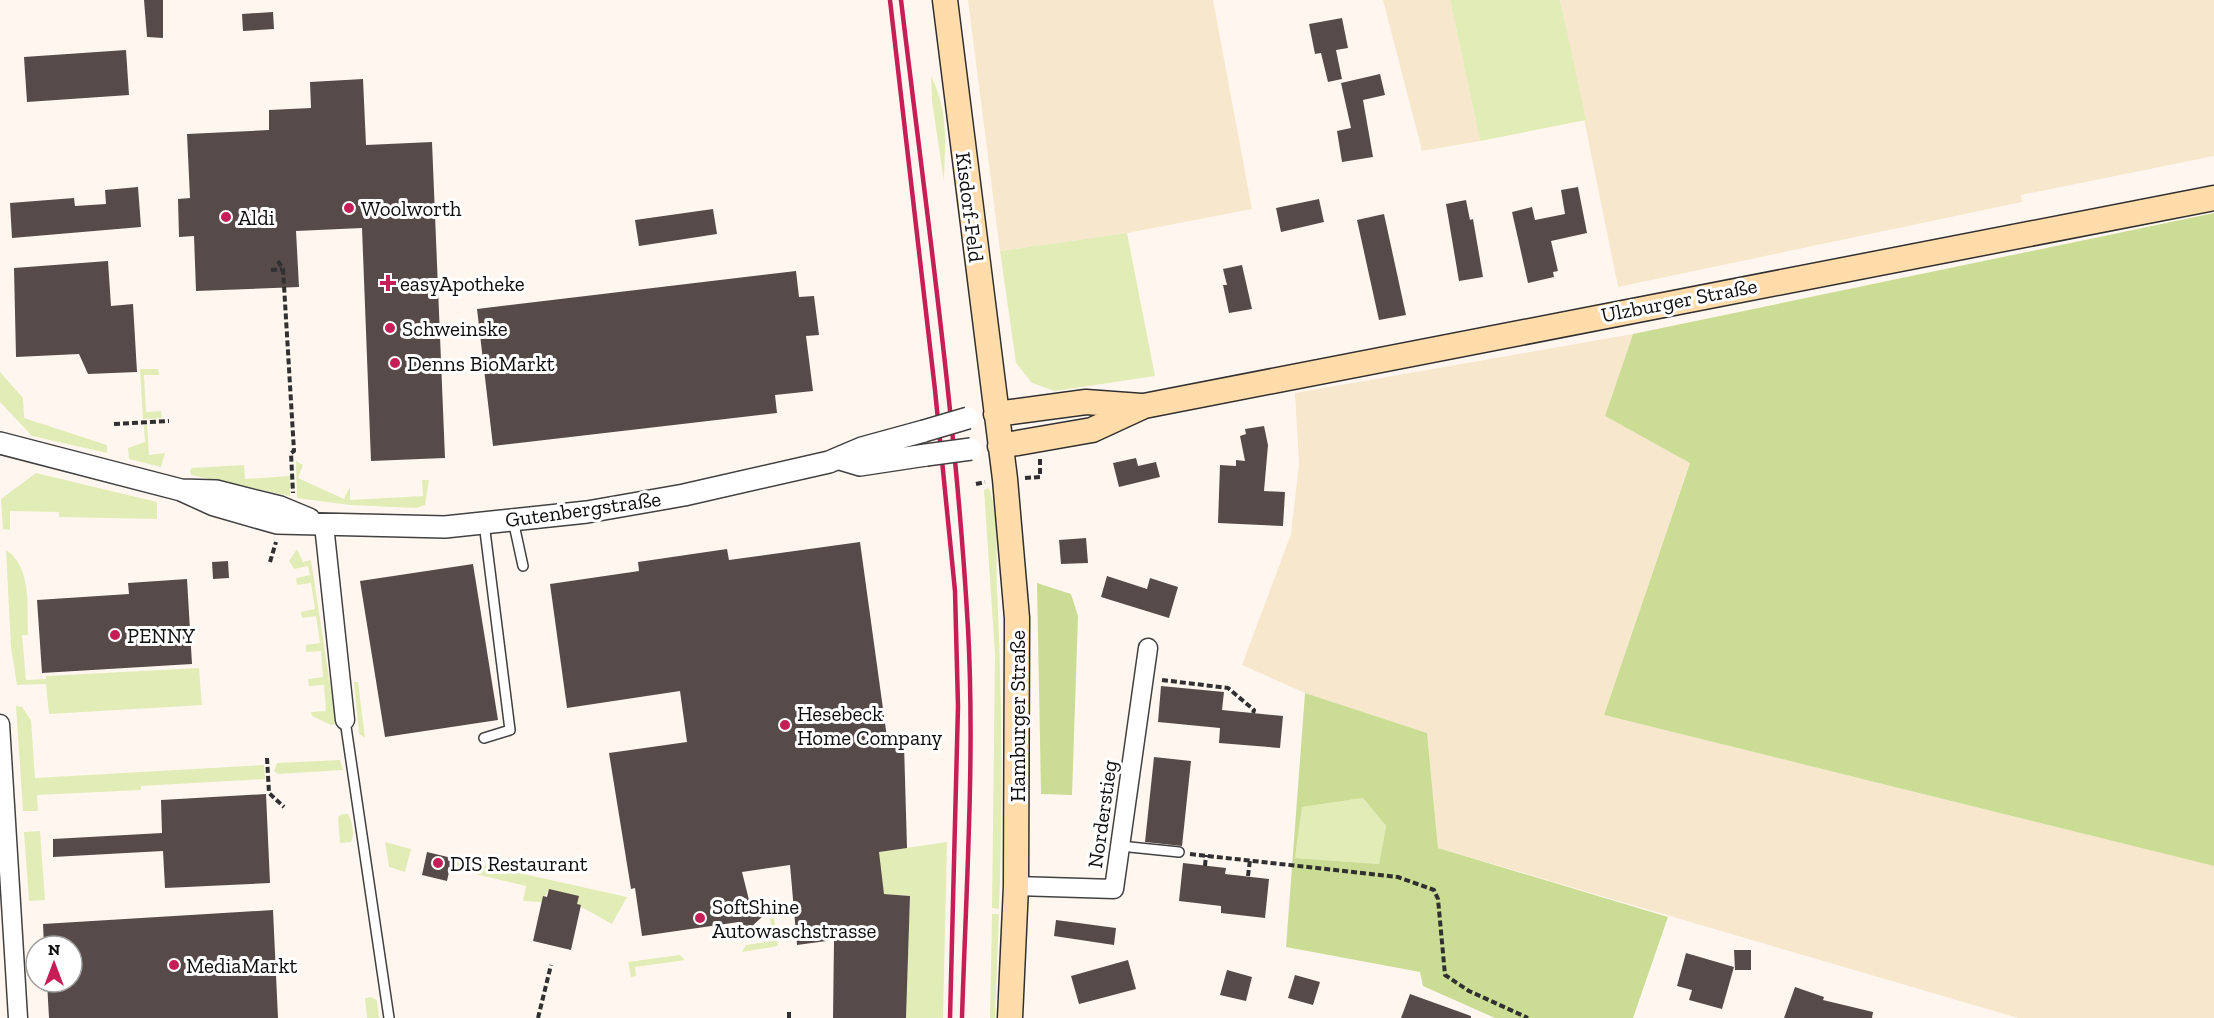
<svg xmlns="http://www.w3.org/2000/svg" width="2214" height="1018" font-family="'Zilla Slab',serif">
  <style>
    .farmland { fill: #f7e7cd }
    .green { fill: #e2ecb6 }
    .forest { fill: #cbdd94; fill-rule: evenodd }
    .building { fill: #574b4a }
    .lines { fill: none; stroke-linecap: round; stroke-linejoin: round }
    .service-casing { stroke: #414141; stroke-width: 12 }
    .minor-casing { stroke: #414141; stroke-width: 21 }
    .tertiary-casing { stroke: #414141; stroke-width: 24 }
    .secondary-casing { stroke: #303030; stroke-width: 27 }
    .path { stroke: #303030; stroke-width: 4; stroke-dasharray: 6 3; stroke-linecap: butt }
    .service { stroke: #fff; stroke-width: 9 }
    .minor { stroke: #fff; stroke-width: 18 }
    .tertiary { stroke: #fff; stroke-width: 21 }
    .secondary { stroke: #ffdcaa; stroke-width: 24 }
    .rail { stroke: #c61e57; stroke-width: 4.5 }
    .tertiary-bridge-casing { stroke: #414141; stroke-width: 24; stroke-linecap: butt }
    .tertiary-bridge { stroke: #fff; stroke-width: 21 }
    .poi-dot { fill: #c61e57; stroke: #fff; stroke-width: 2 }
    .labels { text-anchor: middle; dominant-baseline: central; stroke-width: 6; stroke-linejoin: round; paint-order: stroke }
    .street-label { font-size: 21px; fill: #0e0e0e; stroke: #fff }
    .poi-label { font-size: 21px; fill: #0e0e0e; stroke: #fff; text-anchor: start }
  </style>
  <rect width="100%" height="100%" fill="#fff7ef"/>
  <path class="farmland" d="M968,0H1213L1252,209L1127,233L1000,251Z
    M1383,0H1450L1480,141L1422,151Z
    M1560,0H2214V156L2021,195L2022,202L1618,287Z
    M1633,334L1605,416L1690,462L1604,715L2214,866V1018H2018L1438,848L1427,733L1305,693L1242,665L1291,534L1299,464L1295,393Z"/>
  <path class="green" d="M1450,0H1560L1586,120L1480,141Z
    M931,76C949,112 945,143 944,182L932,101Z
    M1127,233L1155,376L1055,391L1032,383L1016,363L1000,251Z
    M140,369H158L159,375H144L146,412L161,411L162,418L143,419Z
    M0,372L23,398L24,418L107,445V453L32,436L0,402Z
    M144,425H147L149,455L165,453L161,467L129,459L128,448L145,442Z
    M296,461L303,465L298,478L344,499L350,487V500L423,496L422,480H429L425,505L416,508L349,505L297,498Z
    M244,465L245,479L290,476V496L191,475L190,471L192,468Z
    M36,473L157,502V519L59,517V512L10,511V530L3,529L1,499Z
    M989,488C999,515 996,559 997,588C1002,695 1003,802 999,909L992,908L995,654L984,490Z
    M297,549L303,562L311,560L336,724L331,725L312,716L311,712L326,711L324,685L309,686L308,679L323,677L321,651L306,652V645L320,643L316,616L302,618L301,612L315,609L311,583L297,585L296,578L310,575L308,566L294,569L289,561Z
    M6,550C32,567 27,607 28,635H22L26,680L46,679V676L199,668L202,705L49,714L46,684L17,685L11,647Z
    M354,682H358L365,738L359,734Z
    M16,706L22,707L31,720L35,778L264,765L265,779L141,786V790L37,795L38,811H23Z
    M340,760L343,770L278,774L274,771L277,763Z
    M1363,798L1386,826L1379,864L1295,858L1302,807Z
    M342,814H348C352,820 355,836 351,842L340,843L338,817Z
    M40,831L45,900L29,901L24,832Z
    M385,842L411,849L405,872L389,867Z
    M947,842L943,1018H906L910,896L884,894L878,852Z
    M452,858L627,897L612,924L549,889L542,902L523,901L526,886L450,868Z
    M992,914H999L995,1018H990Z
    M774,918L778,946L742,952L746,945L773,941L770,919Z
    M680,955L685,960L635,967L636,976L631,977L628,962Z
    M371,997L377,1000L379,1018H367L365,998Z"/>
  <path class="forest" d="M2214,213V866L1604,715L1690,463L1605,416L1633,334Z
    M1037,583L1071,594L1078,616L1072,795L1041,794Z
    M1305,693L1427,733L1438,848L1668,917L1633,1018H1495L1423,986L1420,972L1286,947ZM1363,798L1386,826L1379,864L1295,858L1302,807Z"/>
  <path class="building" d="M144,0H163V38L147,37Z
    M273,12L274,29L243,31L242,14Z
    M1342,18L1348,48L1336,50L1342,79L1328,82L1321,53L1315,54L1309,24Z
    M126,50L129,95L27,102L24,57Z
    M1380,74L1385,95L1363,100L1373,157L1342,162L1337,131L1351,128L1341,83Z
    M363,79L366,145L432,142L445,458L371,461L362,228L296,231L299,287L196,291L194,236L179,237L178,199L190,198L187,134L269,130V110L311,108L310,82Z
    M138,187L141,227L12,238L10,203L74,198L75,206L106,204L105,190Z
    M1578,187L1587,233L1551,241L1558,271L1553,272L1554,277L1528,283L1512,212L1532,207L1535,220L1565,214L1561,190Z
    M1319,199L1324,222L1281,232L1276,208Z
    M1466,200L1470,220L1473,219L1483,277L1459,281L1446,204Z
    M713,209L717,234L639,246L635,220Z
    M1384,214L1406,315L1379,320L1357,220Z
    M108,261L111,306L133,304L137,372L88,374L79,354L16,357L14,268Z
    M1242,265L1252,309L1229,313L1223,285H1227L1223,269Z
    M796,271L799,297L814,296L819,335L806,336L813,391L775,395L777,413L493,446L477,309Z
    M1264,426L1268,445L1264,491L1285,492L1283,526L1218,523L1220,465L1236,466V460L1245,461L1240,436L1246,434L1245,429Z
    M1136,458L1138,466L1156,462L1160,477L1119,487L1113,463Z
    M1086,538L1088,563L1061,564L1059,540Z
    M860,542L888,745L904,744L907,848L879,852L884,894L910,896L906,1018H833L834,940L797,945L790,865L742,872L751,908L764,915L748,930L739,922L642,936L635,888L631,889L609,753L687,742L680,691L567,708L550,584L639,571L638,562L727,549L729,560Z
    M228,561L229,578L213,579L212,562Z
    M473,564L498,720L385,737L360,581Z
    M1107,576L1147,589L1150,578L1178,587L1169,618L1101,597Z
    M187,579L192,664L42,673L37,600L129,594L128,583Z
    M1161,686L1224,692L1222,710L1283,716L1280,748L1219,743L1220,728L1158,722Z
    M1154,757L1191,761L1182,846L1145,842Z
    M266,794L270,883L165,888L163,851L53,857V839L162,833L161,800Z
    M427,852L452,858L447,881L422,875Z
    M1183,863L1226,868L1225,874L1269,879L1265,918L1221,913V906L1179,901Z
    M549,889L579,896L577,904L581,905L571,950L533,941L543,896L547,897Z
    M273,910L278,1018H49L47,982H72V946H44L43,924Z
    M1056,920L1116,928L1114,945L1054,936Z
    M1734,950H1751V970H1735Z
    M1686,953L1734,967L1722,1009L1689,1000L1692,990L1677,986Z
    M1128,960L1136,989L1079,1004L1071,976Z
    M1227,970L1252,977L1246,1001L1220,995Z
    M1295,975L1320,982L1313,1005L1288,998Z
    M1795,987L1824,997L1823,1000L1873,1012L1872,1018H1784Z
    M1410,994L1471,1016V1018H1401Z"/>
  <g class="lines">
    <g class="service-casing">
      <path id="service" d="M513,520L523,566
        M345,720L389,1018
        M484,738L510,730L484,523
        M1120,846L1179,852"/>
    </g>
    <g class="minor-casing">
      <path id="minor" d="M324,525L345,720
        M0,724L18,1018
        M1016,886L1114,889L1148,648"/>
    </g>
    <g class="tertiary-casing">
      <path id="tertiary" d="M0,443L181,490L216,491L280,507L309,519
        M840,459L860,465L926,455
        M181,490L214,505L277,523L445,527L587,512L684,495L829,462L862,448L924,431"/>
    </g>
    <g class="secondary-casing">
      <path id="secondary" d="M945,0L1005,479L1017,618L1016,886L1010,1018
        M996,414L1086,402L1141,406
        M1000,446L1092,430L1144,406L2214,198"/>
    </g>
    <path class="path" d="M278,261L283,269L294,451L291,453L293,493
      M271,270L282,269
      M114,424L169,421
      M1025,478L1040,477V458
      M976,484L985,482
      M270,562L276,542
      M1162,680L1228,688L1254,710L1253,713
      M267,758L269,793L284,807
      M1190,854L1398,877L1434,890L1438,899L1445,975L1469,991L1528,1018
      M1205,866L1206,855
      M1248,876L1250,860
      M789,1012V1018
      M538,1018L551,965"/>
    <use href="#service" class="service"/>
    <use href="#minor" class="minor"/>
    <use href="#tertiary" class="tertiary"/>
    <use href="#secondary" class="secondary"/>
    <path class="rail" d="M890,0L935,390L955,591L958,706L950,1018
      M901,0C926,209 956,418 968,628C975,757 966,889 962,1018"/>
    <g class="tertiary-bridge-casing">
      <path id="tertiary-bridge" d="M924,431L968,418
        M926,455L971,449"/>
    </g>
    <use href="#tertiary-bridge" class="tertiary-bridge"/>
  </g>
  <g class="poi-dot">
    <circle cx="349" cy="208" r="6"/>
    <circle cx="226" cy="217" r="6"/>
    <path d="M385 274h6v6h6v6h-6v6h-6v-6h-6v-6h6z"/>
    <circle cx="390" cy="328" r="6"/>
    <circle cx="395" cy="363" r="6"/>
    <circle cx="115" cy="635" r="6"/>
    <circle cx="785" cy="725" r="6"/>
    <circle cx="438" cy="863" r="6"/>
    <circle cx="700" cy="918" r="6"/>
    <circle cx="174" cy="965" r="6"/>
  </g>
  <g class="labels">
    <g class="street-label">
      <text transform="translate(970 207) rotate(83)">Kisdorf-Feld</text>
      <text transform="translate(1679 300) rotate(-11)">Ulzburger Straße</text>
      <text transform="translate(583 509) rotate(-8)">Gutenbergstraße</text>
      <text transform="translate(1017 716) rotate(-90)">Hamburger Straße</text>
      <text transform="translate(1102 814) rotate(-82)">Norderstieg</text>
    </g>
    <g class="poi-label">
      <text x="361" y="208">Woolworth</text>
      <text x="238" y="217">Aldi</text>
      <text x="400" y="283">easyApotheke</text>
      <text x="402" y="328">Schweinske</text>
      <text x="407" y="363">Denns BioMarkt</text>
      <text x="127" y="635">PENNY</text>
      <text x="797" y="713">Hesebeck<tspan x="797" dy="24">Home Company</tspan></text>
      <text x="450" y="863">DIS Restaurant</text>
      <text x="712" y="906">SoftShine<tspan x="712" dy="24">Autowaschstrasse</tspan></text>
      <text x="186" y="965">MediaMarkt</text>
    </g>
  </g>
  <g transform="translate(54 964)"><circle r="28" fill="#ffffff" stroke="#9f9f9f" stroke-width="1.5"/>
  <path d="M0-4.5L10 22L0 15L-10 22Z" fill="#c61e57"/>
  <text y="-9" font-size="16" font-weight="bold" text-anchor="middle" fill="#0e0e0e">N</text>
  </g>
</svg>
